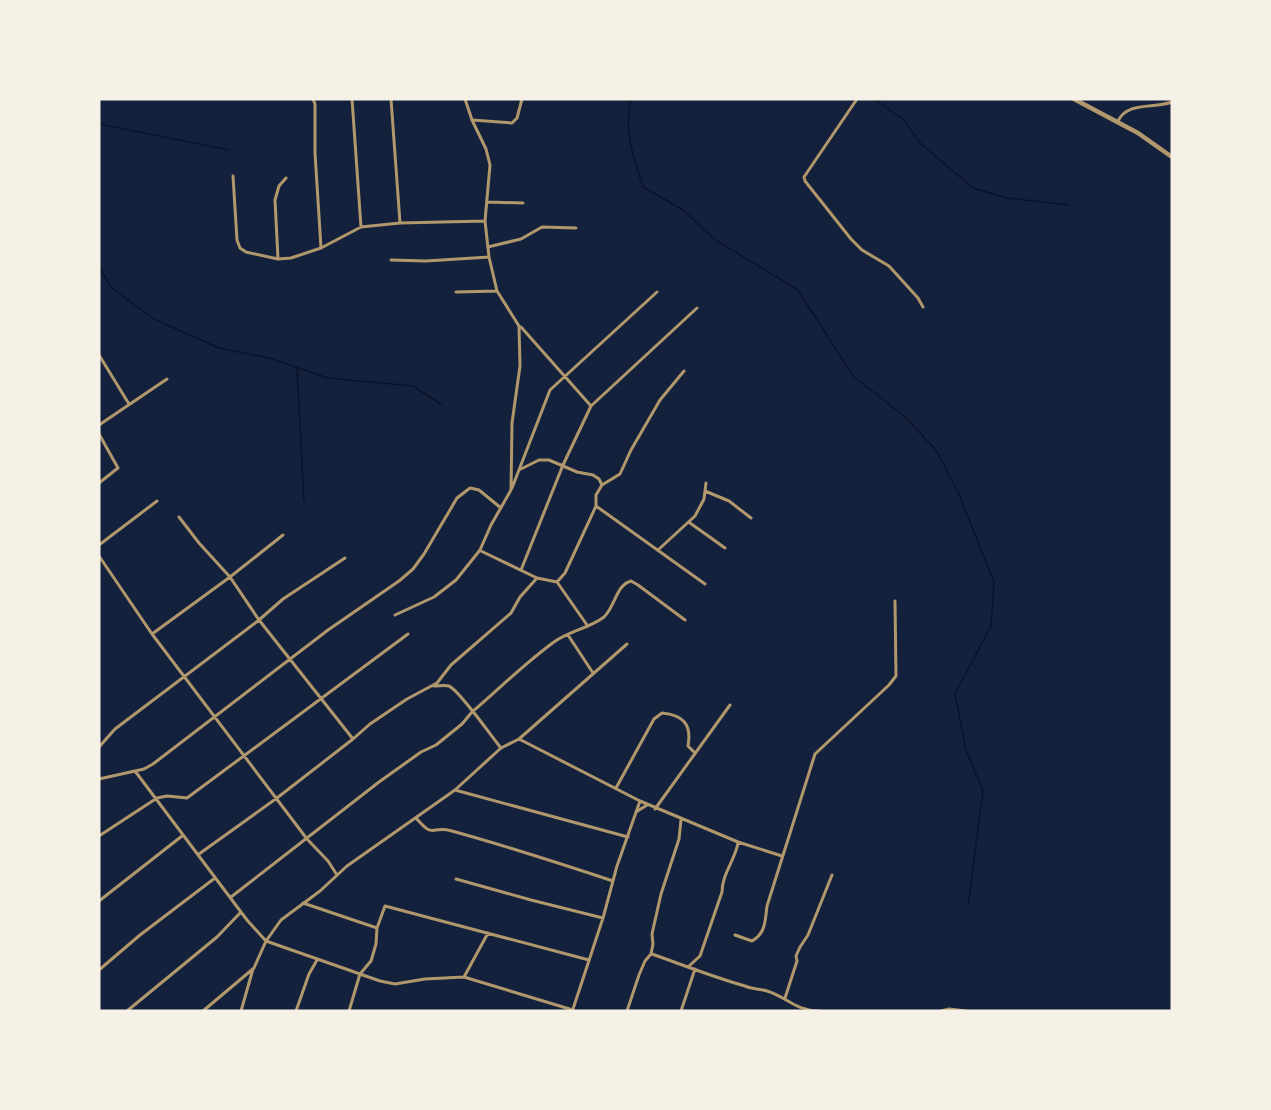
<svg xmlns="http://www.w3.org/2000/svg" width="1271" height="1110" font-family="Merriweather,serif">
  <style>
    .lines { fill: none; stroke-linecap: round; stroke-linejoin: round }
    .stream { stroke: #0b132b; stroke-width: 1.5 }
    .minor { stroke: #b1986c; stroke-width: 3 }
    .tertiary { stroke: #b1986c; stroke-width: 4.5 }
  </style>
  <rect width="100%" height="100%" fill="#14213d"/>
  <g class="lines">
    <path class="stream" d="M631,99C623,129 634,158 643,187L683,210L714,239L798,290L853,376L903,415L936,450L958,492L994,582L991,626L955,694L966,750L983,791L968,906
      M874,99L903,119L921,144L973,188L1007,198L1069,205
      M99,124L229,150
      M99,267L112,288L154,319L219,348L269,358L328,378L413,386L441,404
      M297,368L304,501"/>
    <path class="minor" d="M313,99L315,104V153L321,248
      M352,99L361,227
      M391,99L400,223
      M857,99L804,177L805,181L851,239L862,250L889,266L918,298L923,307
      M472,120L512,123L517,118L522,99
      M1118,121C1128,101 1153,109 1172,102
      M233,176L237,240L240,248L246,252L278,259L291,258L321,248L361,227L400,223L485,221
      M487,202L523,203
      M488,247L521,239L542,227L576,228
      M278,259L275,200L279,186L286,178
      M391,260L426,261L489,257
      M456,292L497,291
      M521,327L591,406
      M99,355L129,404
      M99,425L167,379
      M99,434L118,468L99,483
      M521,469L539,460H549L577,472L593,475L599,479L602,485
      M512,488L550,390L657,292
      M705,491L729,501L751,518
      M596,506L705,584
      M179,517L199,543L230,577L259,620L353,739
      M690,523L725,548
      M99,545L157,501
      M658,550L695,516L704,499L706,483
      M99,556L152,634L307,839L328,861L337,875
      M521,570L563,465L591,406L697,308
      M537,578L557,582L565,573L596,506V495L602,485L620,474L631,450L660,400L684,371
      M557,582L587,625
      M395,615L434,597L456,580L480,550L491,525L511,490L512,423L520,366L519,326L497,291L489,257L485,221L490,165L486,149L472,120L465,99
      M152,634L230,577L283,535
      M568,635L593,673
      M434,686C439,686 445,685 449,686C459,690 492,737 501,748
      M519,739L640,801
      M99,747L115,729L259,620L283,599L345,558
      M135,771L247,920L266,941L380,981L395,984L425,979L464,977L573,1010
      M99,779L144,769L153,764L328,630L399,581L413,569L424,554L457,498L470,488L479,490L501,508
      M616,788L654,719L662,713C683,715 692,724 688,746L695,753
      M455,790L628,837
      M655,809L730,705
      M636,812L647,805
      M416,818C435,840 430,825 452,831C506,846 559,863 613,881
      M99,836L157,798L167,796L187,798L408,634
      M199,854L277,798L353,739L370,724L407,699L437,683L451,665L511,613L520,597L537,578L481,551
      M456,879L531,900L603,918
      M231,897L379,782L421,752L436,745L462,724L472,712C499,689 525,663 554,642C569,631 590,628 604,617C615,607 616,585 631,581L638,585L685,620
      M99,901L182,836
      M303,903L377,928
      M735,935L752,941C766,933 765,921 767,906L815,754L889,685L896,676L895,601
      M652,954C683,965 713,977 745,986C752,989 760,989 767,991C789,998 794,1010 819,1011
      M688,967L700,956L722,892C722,874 735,860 738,843
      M99,970L140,935L215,878
      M464,977L488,933
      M785,998L797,961L796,956L800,947L808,935L832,875
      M573,1009L603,918L617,866L640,801L738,842L782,856
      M127,1011L217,937L241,912
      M203,1011L254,968L266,941L281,920L320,891L347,866L455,790L501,748L519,739L627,644
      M241,1011L253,969
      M296,1011L309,974L317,960
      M349,1011L360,974L371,961L376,944L377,928L385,906L589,960
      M627,1011L639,975L645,961L651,954L653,944L652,934L661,894L679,839L681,820
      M681,1011L695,969
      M941,1011L949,1009L966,1011"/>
    <path class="tertiary" d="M1074,99L1138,133L1172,157"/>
  </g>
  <rect width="1271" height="1110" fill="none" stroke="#f6f1e7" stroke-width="201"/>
</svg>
